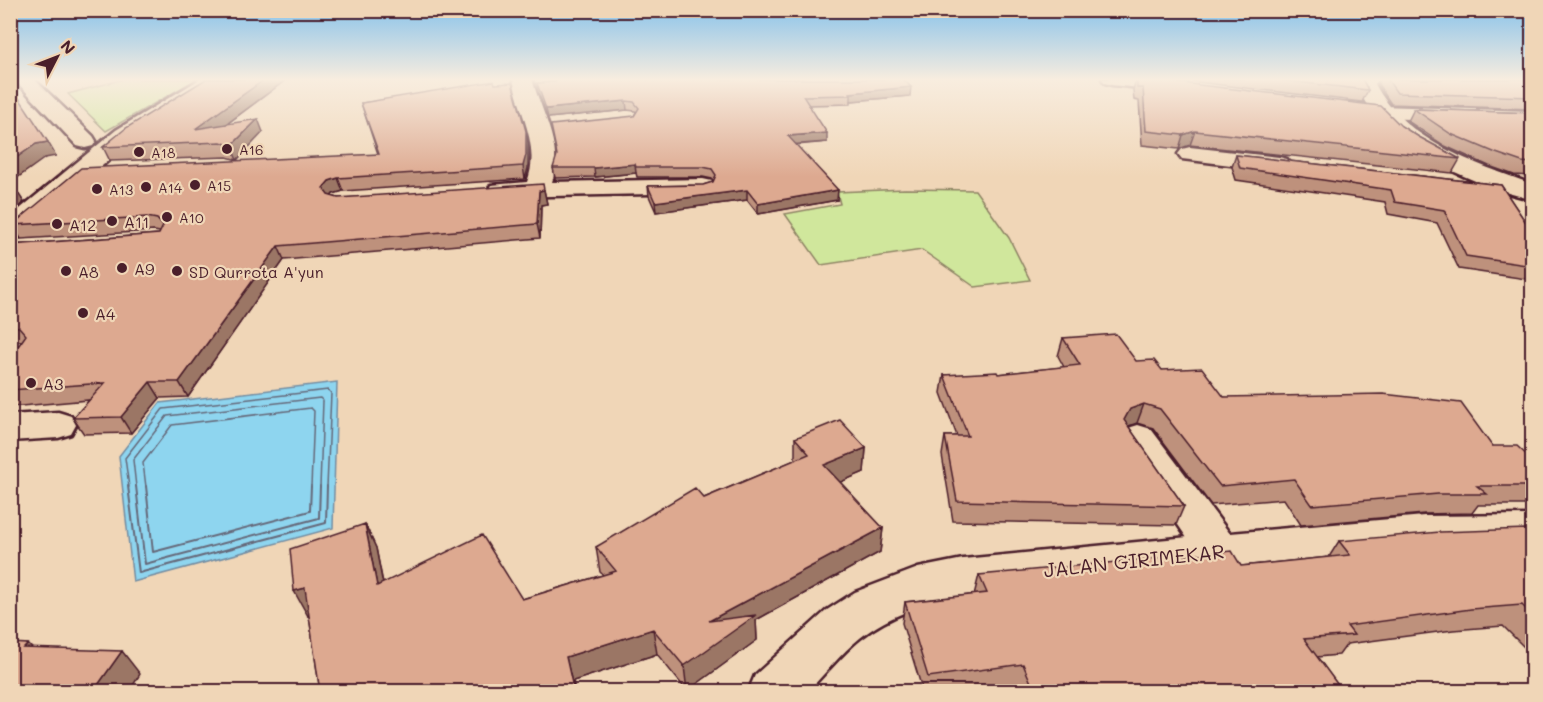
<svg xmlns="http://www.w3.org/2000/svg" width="1543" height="702" font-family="Mali,sans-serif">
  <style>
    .green { fill: #d0e79c; stroke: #8d8364; stroke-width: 1.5 }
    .water { fill: #8ed5ef; stroke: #738ca1; stroke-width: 1.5 }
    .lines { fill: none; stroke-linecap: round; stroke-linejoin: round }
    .shore-far1 { stroke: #656879; stroke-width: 1.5 }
    .shore { stroke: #656879; stroke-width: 2 }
    .street-casing { stroke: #4a1f2b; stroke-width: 5 }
    .secondary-casing { stroke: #4a1f2b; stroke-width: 5 }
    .street { fill: #f0d6b7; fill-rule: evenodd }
    .secondary { fill: #f0d6b7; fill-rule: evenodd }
    .wall { fill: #be917c; stroke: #4a1f2b; stroke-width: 1.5 }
    .shaded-wall { fill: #9b7665; stroke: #4a1f2b; stroke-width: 1.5 }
    .building { fill: #dda990; stroke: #4a1f2b; stroke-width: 1.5 }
    .poi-dot { fill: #4a1f2b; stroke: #f0d6b7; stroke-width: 2 }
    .labels { text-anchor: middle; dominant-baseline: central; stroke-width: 4.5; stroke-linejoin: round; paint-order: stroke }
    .far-poi-label { font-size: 14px; fill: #4a1f2b; stroke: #f0d6b7; text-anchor: start }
    .poi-label { font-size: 16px; fill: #4a1f2b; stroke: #f0d6b7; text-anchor: start }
    .near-street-label { font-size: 20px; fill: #4a1f2b; stroke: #f0d6b7 }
  </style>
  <rect width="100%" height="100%" fill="#f0d6b7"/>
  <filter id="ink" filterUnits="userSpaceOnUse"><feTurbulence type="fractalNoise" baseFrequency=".0167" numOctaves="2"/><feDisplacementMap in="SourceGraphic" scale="12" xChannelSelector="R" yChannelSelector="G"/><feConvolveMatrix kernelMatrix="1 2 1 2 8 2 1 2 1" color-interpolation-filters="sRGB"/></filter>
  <g filter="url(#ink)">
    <path class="green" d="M124,79H197L106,131L68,94Z
      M905,189L975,190L1009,238L1030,280L975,287L922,250L821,265L785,214L840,204L837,192Z"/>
    <path class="water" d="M337,382L333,528L133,582L119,456L160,403Z"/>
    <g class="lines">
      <path class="shore-far1" d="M129,487L125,458L163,409L328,390L331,393L327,487
        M136,487L133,460L167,416L320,398L323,401L320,487
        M146,487L143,463L172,425L311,408L314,411L311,487"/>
      <path class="shore" d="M128,486L139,573L326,523L327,486
        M136,486L145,564L319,518L320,486
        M146,486L153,552L310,511L311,486"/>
      <g class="street-casing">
        <path id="street" d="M14,79H34L93,136L96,141L93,146L85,148L77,146Z
          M200,79H223L220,83L132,140L20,237L10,239V217L116,130Z
          M513,79H532C541,111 564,148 552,182L703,179L712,181L715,186L712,191L703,193L500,197L491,195L488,190L491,185L527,182C541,147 519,113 513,79Z
          M1102,79H1165L1186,82L1189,86L1186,90L1179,92L1112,85L1105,83Z
          M1352,102L1380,106L1532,111V123L1380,118L1345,112L1342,108L1345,104Z
          M1190,147L1279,157L1287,159L1291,164L1287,169L1279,171L1182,159L1178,154L1182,149Z
          M58,412L71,416L76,425L71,434L58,438L10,441V415Z
          M1138,425L1151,429L1234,539L1241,551L1234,563L1219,568L1204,563L1119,438L1125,429Z"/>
      </g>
      <g class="secondary-casing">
        <path id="secondary" d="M1358,79H1379L1375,84C1406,142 1475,163 1532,184V199C1490,191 1413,157 1383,126C1371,113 1363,99 1355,83Z
          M1532,515V547L1424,550L963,595C926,604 890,614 860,638C841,653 825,674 807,692H748L755,675L827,610L855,592L918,568L963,559L1219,534L1424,516Z"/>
      </g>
      <use href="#street" class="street"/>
      <use href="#secondary" class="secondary"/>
    </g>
    <path class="wall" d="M206,79H287L227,124L263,132L237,160L227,157L110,161L103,147Z
      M1136,79H1148L1401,126L1419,137L1460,159L1452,173L1190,145L1179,149L1142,145L1139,101L1134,100L1133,90Z
      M1173,79H1362L1368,90L1362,102Z
      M1380,79H1533V109L1391,104L1378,84Z
      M555,82L910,96L851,101V104L809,105L827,142L796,145L837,200L758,214L747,200L656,212L649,196L648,186L703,185L713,182L714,181L712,179L703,177H637L636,173L595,177L555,178L553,168L634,116L636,112L635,111L627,110L548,118L538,92L537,83Z
      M495,84L528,143V168L525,179L343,191L333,194L332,196L338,198L544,190L547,204L541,205L540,238L284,260L188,397L160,398L131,433L84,434L73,418L89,400L10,407V346L19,345L22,341L10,340V245L159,234L160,232L154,231L21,239L12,225L378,154L361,103Z
      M1414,109L1533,113V176L1514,175L1489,166L1445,146L1408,121Z
      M1236,155L1501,185L1533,233V280L1459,269L1437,223L1388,214L1385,202L1236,180L1232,167Z
      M1063,338L1162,370L1224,397L1492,446L1533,461V505H1478L1472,513L1424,514L1301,525L1284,499L1211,505L1153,428L1137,423L1128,426L1184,506L1176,525L953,521L942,455L945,436H957L941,393L944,375L998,374L1064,367L1058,356Z
      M795,438L866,448L864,472L840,482L883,528L880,552L756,620L757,640L687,691L657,654L573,681L575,692H320L309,616H308L365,524L376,548L383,583L522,599L603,575L600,572L596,547L704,498L795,460Z
      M1533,534V656L1503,626L1453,630L1347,644L1339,655L1317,657L1343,692H1019L1016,685L966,692H923L902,623L905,602L974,595L979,575L1241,566L1329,557L1339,541Z"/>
    <path class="shaded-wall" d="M265,79H287L201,143L195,129Z
      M911,87L910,96L851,101V95L850,93Z
      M626,101L627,110L548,118L546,109Z
      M258,119L263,132L237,160L231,146Z
      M526,131L528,143V168L525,179L523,166Z
      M1195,131L1190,145L1179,149L1183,135Z
      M827,133V142L788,145V136Z
      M48,142L56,156L45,158L10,183V162L36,144Z
      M635,164L636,173L595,177L594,168Z
      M338,178L343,191L333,194L328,201L323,188L329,181Z
      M14,187L24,202L10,214V190Z
      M544,190L547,204L541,205L540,238L537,224L539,191Z
      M747,190V200L656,212L655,202Z
      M838,190L837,200L758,214V204Z
      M278,246L284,260L188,397L179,382Z
      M150,382L160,398L131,433L121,417Z
      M1144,404L1137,423L1123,428L1124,420L1130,409Z
      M866,448L864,472L822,490L824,465Z
      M365,524L376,548L388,611L377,586Z
      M883,528L880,552L756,620L757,640L687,691L684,666L709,621Z
      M305,588L318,612L308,616L294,591Z
      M653,629L657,654L573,681L575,692H574L566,657Z
      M28,644L49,666L24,648Z
      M122,651L140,674L129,692H93Z"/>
    <path class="building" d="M206,79H265L195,129L258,119L231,146L221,142L103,147L126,128Z
      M556,79H903L911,87L850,93L851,95L803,96L827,133L788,136L838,190L758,204L747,190L655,202L648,186L703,185L713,182L716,175L712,169L703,167H636L635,164L594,168H553L557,155L551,125L634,116L639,108L634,102L626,101L546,109L537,83L555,82Z
      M1137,79H1148L1381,106L1401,126L1419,137L1460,159L1195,131L1183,135L1146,131L1143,88H1137Z
      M1270,79H1362L1368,90Z
      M1387,79H1533V97L1397,93Z
      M494,81L495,84L512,83L526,131V155L523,166L338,178L329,181L323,188L328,195L338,198L543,184L544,190L539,191L537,224L278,246L179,382H150L121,417L73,418L105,383L10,390V346L19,345L26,335L19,327L10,326V245L159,234L163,226L157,219L147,217L12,225L81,168L379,154L361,103Z
      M10,84L48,142L36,144L10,162Z
      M1414,109L1533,113V163L1522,162L1496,153L1451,134Z
      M1236,155L1501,185L1533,233V266L1466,256L1444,210L1395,202L1391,190L1240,168Z
      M1116,334L1136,361L1154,360L1162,370L1202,368L1224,397L1383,394L1461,403L1492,446H1517L1533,461V486H1477L1487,494H1438L1312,505L1294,479L1220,486L1160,409L1144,404L1130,409L1124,420L1184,506L957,501L945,436H968L944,375L997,372L998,374L1080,365L1063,338Z
      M840,420L866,448L824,465L883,528L709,621L756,615L684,666L653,629L566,657L574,692H320L305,588L294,591L290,549L365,524L377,586L482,535L522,599L616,571L596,547L695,488L704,498L809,454L795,438Z
      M1527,529L1533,534V616L1522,605L1471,609L1347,626L1354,635L1304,639L1343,692H1035L1023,664L928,677L905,602L987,593L979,575L1232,551L1241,566L1350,555L1339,541L1440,532Z
      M10,643L28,644L24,648L122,651L93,692H10Z"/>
  </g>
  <linearGradient id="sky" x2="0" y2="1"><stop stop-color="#84c1eb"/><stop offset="0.45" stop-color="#f8eddf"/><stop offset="1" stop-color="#f8eddf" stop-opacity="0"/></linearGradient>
  <rect width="1543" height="177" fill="url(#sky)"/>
  <g class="poi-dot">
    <circle cx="227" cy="149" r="6"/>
    <circle cx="139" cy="152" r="6"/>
    <circle cx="195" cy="185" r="6"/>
    <circle cx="146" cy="187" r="6"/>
    <circle cx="97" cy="189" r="6"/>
    <circle cx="167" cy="217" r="6"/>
    <circle cx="112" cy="221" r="6"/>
    <circle cx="57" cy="224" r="6"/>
    <circle cx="122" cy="268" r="6"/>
    <circle cx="66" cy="271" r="6"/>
    <circle cx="177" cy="271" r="6"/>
    <circle cx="83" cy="313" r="6"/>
    <circle cx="31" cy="383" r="6"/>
  </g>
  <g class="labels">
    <g class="far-poi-label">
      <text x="239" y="149">A16</text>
      <text x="151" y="152">A18</text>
      <text x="207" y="185">A15</text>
      <text x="158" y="187">A14</text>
      <text x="109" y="189">A13</text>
      <text x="179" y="217">A10</text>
    </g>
    <g class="poi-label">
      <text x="124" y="221">A11</text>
      <text x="69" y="224">A12</text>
      <text x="134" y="268">A9</text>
      <text x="78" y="271">A8</text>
      <text x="189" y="271">SD Qurrota A'yun</text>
      <text x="95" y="313">A4</text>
      <text x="43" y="383">A3</text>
    </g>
    <g class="near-street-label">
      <text transform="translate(1134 560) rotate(-6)">JALAN GIRIMEKAR</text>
    </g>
  </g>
  <rect width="1543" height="702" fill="none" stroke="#f0d6b7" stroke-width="36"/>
  <rect x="18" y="18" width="1507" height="666" fill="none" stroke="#4a1f2b" stroke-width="2" filter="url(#ink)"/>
  <g transform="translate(57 57) rotate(48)" stroke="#f0d6b7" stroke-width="4.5" paint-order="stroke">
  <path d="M0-4.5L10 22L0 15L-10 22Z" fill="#4a1f2b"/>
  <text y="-9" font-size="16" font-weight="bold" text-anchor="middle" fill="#4a1f2b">N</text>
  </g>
</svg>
